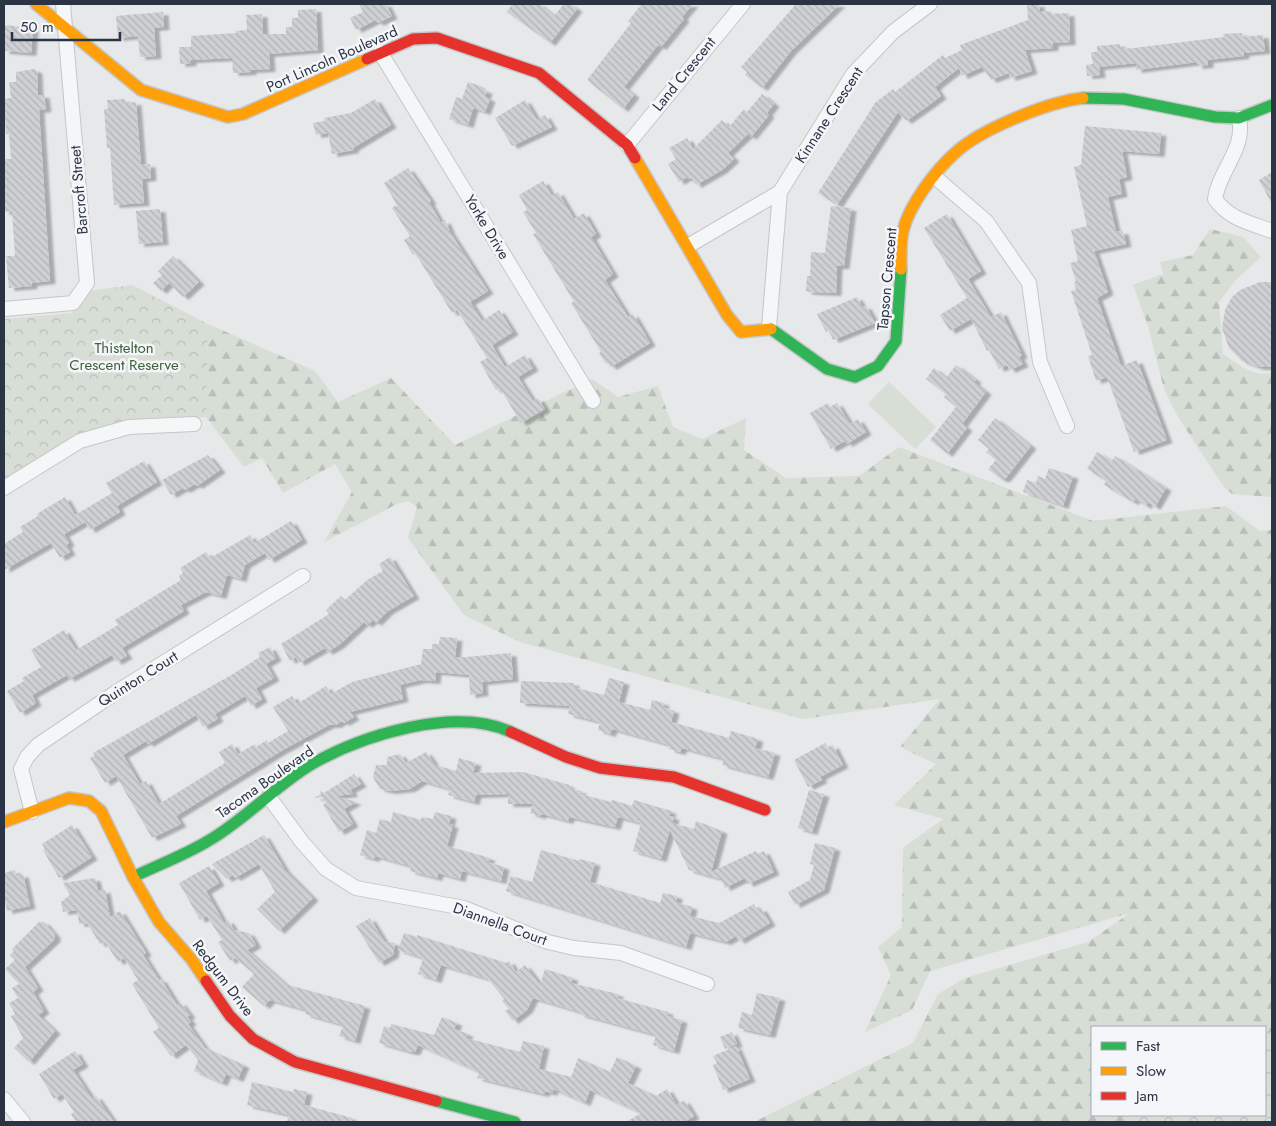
<svg xmlns="http://www.w3.org/2000/svg" width="1276" height="1126" font-family="Jost,sans-serif">
  <style>
    .forest { fill: url(#forest-firs); fill-rule: evenodd }
    .park { fill: url(#park-crowns) }
    .pitch { fill: #d6ded6 }
    .building { fill: url(#building-back-hatch); filter: url(#shadow) }
    .lines { fill: none; stroke-linecap: round; stroke-linejoin: round }
    .street-casing { stroke: #c4c6c8; stroke-width: 16 }
    .fast-casing { stroke: #c4c6c8; stroke-width: 14 }
    .slow-casing { stroke: #c4c6c8; stroke-width: 14 }
    .jam-casing { stroke: #c4c6c8; stroke-width: 14 }
    .street { stroke: #f5f6f7; stroke-width: 14 }
    .fast { stroke: #30b455; stroke-width: 11 }
    .slow { stroke: #ff9f0a; stroke-width: 11 }
    .jam { stroke: #e5322d; stroke-width: 11 }
    .labels { text-anchor: middle; dominant-baseline: central; stroke-width: 5; stroke-linejoin: round; paint-order: stroke }
    .street-label { font-size: 15px; fill: #2b3445; stroke: #f4f6f9 }
    .park-label { font-size: 15px; fill: #3f6138; stroke: #f4f6f9 }
  </style>
  <defs>
    <pattern id="forest-firs" width="22" height="20" patternUnits="userSpaceOnUse" patternTransform="scale(1.25)"><rect width="22" height="20" fill="#d6ded6"/><path d="M5 1l3.5 6h-7zM16 11l3.5 6h-7z" fill="#b8bfb9"/></pattern>
    <pattern id="park-crowns" width="20" height="18" patternUnits="userSpaceOnUse" patternTransform="scale(1.25)"><rect width="20" height="18" fill="#d6ded6"/><path d="M2 6a3 3 0 1 1 6 0M12 15a3 3 0 1 1 6 0" fill="none" stroke="#b8bfb9"/></pattern>
    <pattern id="building-back-hatch" width="6" height="6" patternUnits="userSpaceOnUse" patternTransform="scale(1.25)"><rect width="6" height="6" fill="#ced0d3"/><path d="M-1 5l2 2M0 0l6 6M5-1l2 2" fill="none" stroke="#b1b3b6"/></pattern>
    <filter id="shadow"><feDropShadow dx="5.5" dy="3" stdDeviation="1" flood-color="#0004"/></filter>
  </defs>
  <rect width="100%" height="100%" fill="#e6e8ea"/>
  <path class="forest" d="M1210,229L1243,237L1261,257L1236,280L1219,302L1223,354C1237,363 1255,379 1272,372V497L1232,494L1224,487L1178,417L1164,389L1148,326L1133,285L1163,274L1160,262L1193,255Z
    M208,324L315,371L338,402L391,378L455,445L592,379L618,397L658,386L673,427L702,439L746,418L744,450L786,478L859,476L899,447L1093,521L1226,506L1260,531L1272,530V1122H754L913,1043L938,994L965,978L1088,942L1130,913L930,971L912,1010L865,1032L891,975L878,947L902,927L903,848L943,819L894,805L936,764L900,747L940,699L803,719L520,642L464,615L408,538L417,507L409,501L397,504L324,542L352,492L335,464L283,493L262,458L244,467L206,417ZM1092,1027H1265V1115H1092Z"/>
  <path class="park" d="M132,285L208,324L206,417L115,424L4,480V319L72,313L84,302L89,291Z
    M1272,1031V1122H1124L1136,1115H1265V1036Z"/>
  <path class="pitch" d="M889,382L936,427L915,449L868,404Z"/>
  <path class="building" d="M359,4H386L392,16L378,23L376,20L356,30L350,18L363,12Z
    M512,4H539L554,16L564,4H570L577,9L550,43L507,12Z
    M642,4H693L682,17L684,19L661,47L658,45L624,87L634,95L623,109L587,80L631,23L628,21Z
    M796,4H840L791,51L762,88L745,75L747,72L741,67Z
    M1027,4H1039L1040,12L1051,11L1052,14L1069,13L1070,42L1053,43V48L1025,50L1032,71L1010,78L1009,73L991,80L982,67L962,76L959,68L935,87L941,96L929,105L906,121L898,112L837,205L818,193L875,103L893,89L895,92L943,55L945,58L962,50L960,45L1028,20Z
    M316,9L318,50L269,54L270,69L251,70V72L233,73L232,58L191,60V63L180,64L179,47H191V36L236,33V31L247,30L246,15L262,14L263,34H286V27H292V18H298V10Z
    M163,12L164,27L154,28L156,56L140,57L138,36L118,38L116,16Z
    M4,25L33,28L31,53L4,51Z
    M1242,33V37L1263,35L1265,51L1244,53V56L1208,60V65L1197,66V62L1136,70V63L1099,67L1100,75L1087,76L1086,65L1093,64L1091,52H1097V46L1120,44L1121,49L1134,48L1224,37L1223,34Z
    M34,69L37,71L38,95H44L46,109L39,110L50,281L32,283V286L9,288L6,256H15L12,211L4,212L5,159H11L9,134H6L4,99L11,98L9,82H16V72Z
    M468,82L480,86L479,88L487,91L485,97L490,99L485,112L473,108L468,125L449,119L456,97L462,99Z
    M762,94L774,104L767,113L769,115L751,137L748,134L728,153L734,159L722,170L696,185L692,178L688,179L687,177L679,182L668,164L676,159L669,148L687,138L693,149L722,120L729,127L744,109L747,112Z
    M125,99V103L136,102L141,165L150,164L151,178L142,179L144,203L114,205L110,148H107L104,109H108L107,100Z
    M375,99L391,125L353,148L354,150L332,154L328,133L316,135L313,123L325,121L324,118L351,113Z
    M525,100L537,120L545,115L552,127L512,146L495,118Z
    M1085,126L1161,133L1159,154L1122,151L1127,177L1119,179L1122,194L1108,197L1116,232L1123,231L1126,244L1094,251L1108,292L1097,298L1121,366L1137,360L1167,440L1134,452L1107,377L1096,381L1088,356L1092,355L1071,291L1076,290L1074,282L1076,281L1070,263L1078,261L1071,230L1087,226L1074,167L1081,165Z
    M408,168L431,201L429,202L441,223L445,220L450,232L488,291L470,302L482,321L499,310L513,332L492,345L505,367L525,355L533,368L518,377L533,401L538,398L545,409L521,423L500,388L496,390L480,362L487,358L457,310L452,313L415,253L413,255L404,240L410,236L392,208L397,205L384,183Z
    M1272,172V204L1259,180Z
    M543,181L552,196L558,192L574,219L584,213L596,234L591,237L613,274L605,280L628,317L633,314L650,343L611,367L608,363L606,364L599,353L601,352L571,303L574,302L533,234L536,233L523,212L527,210L519,195Z
    M831,206L851,208L844,266H837L836,293L810,292L806,291L807,276H810L811,252L825,253Z
    M160,209L163,242L139,244L136,211Z
    M947,214L981,271L968,279L991,317L1001,312L1022,355L1019,357L1023,364L1010,370L1007,365L999,369L989,350L987,351L971,319L950,331L940,315L967,298L924,228Z
    M173,256L199,282L183,297L169,283L161,291L153,283L162,275L158,271Z
    M1260,282H1272V367H1259L1242,361L1229,348L1222,328L1225,310L1232,297L1240,290Z
    M857,297L862,307L866,306L875,323L833,340L829,330L826,332L817,314Z
    M956,365L976,380L974,382L986,392L962,424L967,428L947,454L930,440L956,407L944,397L946,394L926,379L934,368L946,378Z
    M828,403L830,407L837,403L850,424L858,419L866,432L847,444L845,441L831,449L810,413Z
    M995,418L1031,446L1005,479H1001L988,469L996,460L986,452L989,449L978,440Z
    M1097,452L1112,461L1115,456L1166,488L1155,507L1148,502L1146,506L1135,499L1133,502L1104,485L1106,481L1087,469Z
    M208,455L220,470L197,486L195,484L185,490L183,488L171,495L162,480Z
    M144,461L157,482L117,506L120,512L90,530L85,522L64,534L69,543L66,545L70,552L60,558L51,543L4,570V544L23,532L20,527L38,516L37,514L65,497L75,515L112,493L106,483Z
    M1049,468L1073,476L1063,506L1023,492L1027,480L1036,483L1038,476L1045,479Z
    M291,521L302,540L269,560L265,553L245,565L241,579L227,575L221,596L206,592L181,605L184,611L122,648L127,656L116,662L112,655L69,679L67,675L32,695L36,703L20,713L7,691L24,681L22,678L41,667L31,650L64,630L76,650L118,625L115,620L181,580L179,576L183,573L180,568L206,552L210,558L250,535L254,543Z
    M390,557L414,596L388,611L376,623L373,620L367,625L364,622L339,645L327,652L325,648L299,663L296,657L290,661L281,644L329,614L326,610L341,596L345,600L367,580L383,571L379,564Z
    M440,637L457,638L455,658L511,653L513,679L482,682L483,693L470,695L469,675L436,672L435,681L421,680L400,685L403,699L350,712L354,717L344,723L342,721L336,725H329L281,751L176,816L181,824L152,838L116,776L105,783L90,758L95,755L93,753L233,674L260,657L258,653L270,647L276,658L266,664L274,678L256,688L262,699L251,706L245,696L215,714L218,719L203,727L196,715L148,744L146,741L123,755L140,784L146,781L159,804L225,763L219,752L232,744L238,754L255,744L256,747L267,740L268,743L288,731L273,707L292,696L297,704L326,686L331,694L352,682L421,664L423,649H432V644H439Z
    M609,678L624,682L619,702L650,710L652,700L664,703L663,707L674,711L671,722L729,738L731,731L758,739L755,748L775,753L768,777L722,765L724,759L682,748L680,752L669,749L670,745L612,729L610,734L598,730L600,722L568,714L570,706L520,703L521,681L574,683L573,687L604,695Z
    M825,743L828,748L833,745L843,765L820,777L822,780L808,787L794,760Z
    M426,752L435,765L456,771L459,758L476,763L473,773L523,772L569,785V788L581,791L580,794L611,802L612,800L632,806L634,800L671,811L669,816L674,817L672,823L694,829L696,821L722,831L711,872L756,851L757,854L764,851L774,872L748,884L745,878L725,888L721,879L689,870L670,830L661,859L633,851L641,823L618,817L615,827L569,817L568,821L542,814L540,816L530,813L533,804H508V794L476,795L474,802L448,795L450,789L422,781L410,789L391,791L380,789L373,777L376,765H387V757L400,754L406,763Z
    M354,774L361,784L350,790L353,794L336,796L356,802L344,809L353,824L339,832L323,805L326,803L323,797L314,798L321,794L320,791L324,793Z
    M809,790L824,794L812,832L798,828Z
    M393,812L421,820L422,817L433,819L435,812L451,816L449,824L453,825L447,846L490,858L488,862L504,867L501,881L462,871L460,879L438,873L437,878L410,871L411,867L407,865L375,856L374,859L360,855L367,830L376,833L380,819L391,822Z
    M72,825L92,857L59,878L43,850L45,849L42,844Z
    M264,835L285,870L313,898L279,931L257,909L275,892L259,864L235,878L233,875L227,879L212,864Z
    M815,843L835,848L824,890L795,905L788,892L810,880L814,865L810,864Z
    M541,850L579,861V859L595,863L590,882L660,903L663,893L677,896L676,902L692,907L690,916L719,923L754,904L757,910L761,908L770,923L739,941L736,936L726,942L690,933L686,947L506,891L511,876L532,882Z
    M209,866L219,883L206,891L224,923L228,920L234,930L249,933L256,945L247,950L285,984L365,1006L355,1041L339,1036L343,1025L305,1014L306,1010L270,1000L264,1006L242,987L254,974L235,958L230,961L218,942L222,940L207,916L200,920L179,883Z
    M15,870L16,876L23,874L30,906L7,911L4,895V873Z
    M95,878L98,891L105,890L110,917L120,911L146,953L143,955L159,980L161,979L177,1005L180,1002L190,1015L187,1017L191,1022L188,1024L205,1048L244,1065L238,1079L226,1074L222,1083L194,1071L198,1060L186,1045L171,1056L153,1032L159,1028L132,984L138,980L124,958L118,962L105,942L100,944L87,923L79,924L77,910L63,912L61,902L70,895L63,883Z
    M370,918L384,941L395,943L393,955L379,963L356,926Z
    M39,922H44L55,935V939L25,967L38,988L33,992L44,1011L38,1015L55,1031L29,1062L14,1048L23,1038L11,1016L15,1014L9,1003L18,998L12,988L19,984L5,969L15,960L10,955L14,951L12,949Z
    M404,933L417,937V935L506,963L509,961L516,972L525,965L540,985L545,969L573,978L571,983L618,994L617,998L668,1012L667,1016L682,1020L674,1051L653,1045L656,1035L579,1014L580,1012L533,998L527,1010L513,1021L505,1011L509,1009L502,1001L504,999L488,979L441,965L436,980L418,974L423,958L398,950Z
    M757,993L780,998L770,1035L738,1028L742,1012L752,1015Z
    M442,1017L457,1023L454,1029L468,1034L466,1038L520,1052L523,1041L544,1046L539,1069L571,1077L578,1058L610,1072L617,1057L636,1066L628,1083L656,1096L667,1089L677,1105L684,1100L694,1116L684,1122H626L641,1113L590,1090L585,1103L553,1089L552,1093L545,1091L544,1094L506,1085L477,1078L479,1072L418,1045L415,1052H411L379,1043L384,1026L390,1028L391,1024L434,1035Z
    M732,1032L737,1044L725,1049L720,1037Z
    M736,1046L750,1079L723,1090L713,1065L717,1063L713,1056Z
    M75,1051L83,1064L73,1070L92,1099L96,1096L114,1122H76L71,1114L74,1112L62,1094L54,1099L39,1074Z
    M252,1082L293,1092L294,1089L307,1092L304,1105L352,1118V1122H287L289,1115L247,1105Z"/>
  <g class="lines">
    <g class="street-casing">
      <path id="street" d="M380,52L593,401
        M1239,118C1246,149 1219,170 1215,199C1229,219 1250,223 1272,231
        M627,145L743,4
        M935,177L986,221L1029,283L1040,362L1067,426
        M688,246L780,192
        M4,309L73,303L87,283L63,4
        M769,328L780,192L853,74L893,32L930,4
        M4,488L80,441L129,427L194,424
        M269,797L302,842L326,869L356,888L464,908L548,942L574,948L621,953L707,984
        M32,812L21,769L27,757L38,745L118,691L303,576
        M4,1099L23,1122"/>
    </g>
    <g class="fast-casing">
      <path id="fast" d="M1083,98L1124,99L1215,117L1239,118L1272,105
        M771,329L827,369L855,377L878,366L896,341L901,269
        M133,877C158,865 185,855 208,841C245,820 275,786 312,764C363,735 455,706 511,732
        M436,1101L515,1122"/>
    </g>
    <g class="slow-casing">
      <path id="slow" d="M36,4L141,90L228,117L243,114L367,59
        M635,158L727,315L741,332L771,329
        M901,269C901,257 900,243 903,231C909,205 935,171 955,153C981,129 1048,102 1083,98
        M4,822L69,798L89,801L101,811L133,877L159,922L192,960L206,981"/>
    </g>
    <g class="jam-casing">
      <path id="jam" d="M367,59L413,39L437,38L539,73L627,145L635,158
        M511,732L566,757L600,768L674,777L765,810
        M206,981L230,1016L253,1039L295,1062L436,1101"/>
    </g>
    <use href="#street" class="street"/>
    <use href="#fast" class="fast"/>
    <use href="#slow" class="slow"/>
    <use href="#jam" class="jam"/>
  </g>
  <g class="labels">
    <g class="street-label">
      <text transform="translate(332 59) rotate(-24)">Port Lincoln Boulevard</text>
      <text transform="translate(684 74) rotate(-51)">Land Crescent</text>
      <text transform="translate(829 115) rotate(-57)">Kinnane Crescent</text>
      <text transform="translate(79 190) rotate(-95)">Barcroft Street</text>
      <text transform="translate(487 227) rotate(59)">Yorke Drive</text>
      <text transform="translate(887 279) rotate(-85)">Tapson Crescent</text>
      <text transform="translate(138 679) rotate(-32)">Quinton Court</text>
      <text transform="translate(265 782) rotate(-35)">Tacoma Boulevard</text>
      <text transform="translate(500 924) rotate(20)">Diannella Court</text>
      <text transform="translate(223 978) rotate(53)">Redgum Drive</text>
    </g>
    <g class="park-label">
      <text x="124" y="348">Thistelton<tspan x="124" dy="17">Crescent Reserve</tspan></text>
    </g>
  </g>
  <rect width="1276" height="1126" fill="none" stroke="#2b3445" stroke-width="10"/>
  <rect x="1091" y="1026" width="175" height="90" fill="#f4f6f9" stroke="#a4a8b1"/>
  <rect x="1101" y="1042" width="25" height="8" fill="#30b455" stroke="#a4a8b1"/>
  <text x="1136" y="1051" font-size="15" fill="#2b3445">Fast</text>
  <rect x="1101" y="1067" width="25" height="8" fill="#ff9f0a" stroke="#a4a8b1"/>
  <text x="1136" y="1076" font-size="15" fill="#2b3445">Slow</text>
  <rect x="1101" y="1092" width="25" height="8" fill="#e5322d" stroke="#a4a8b1"/>
  <text x="1136" y="1101" font-size="15" fill="#2b3445">Jam</text>
  <path d="M12 32v8h108v-8" fill="none" stroke="#2b3445" stroke-width="2.5"/>
  <text x="20" y="32" font-size="15" fill="#2b3445" stroke="#f4f6f9" stroke-width="4" paint-order="stroke">50 m</text>
</svg>
